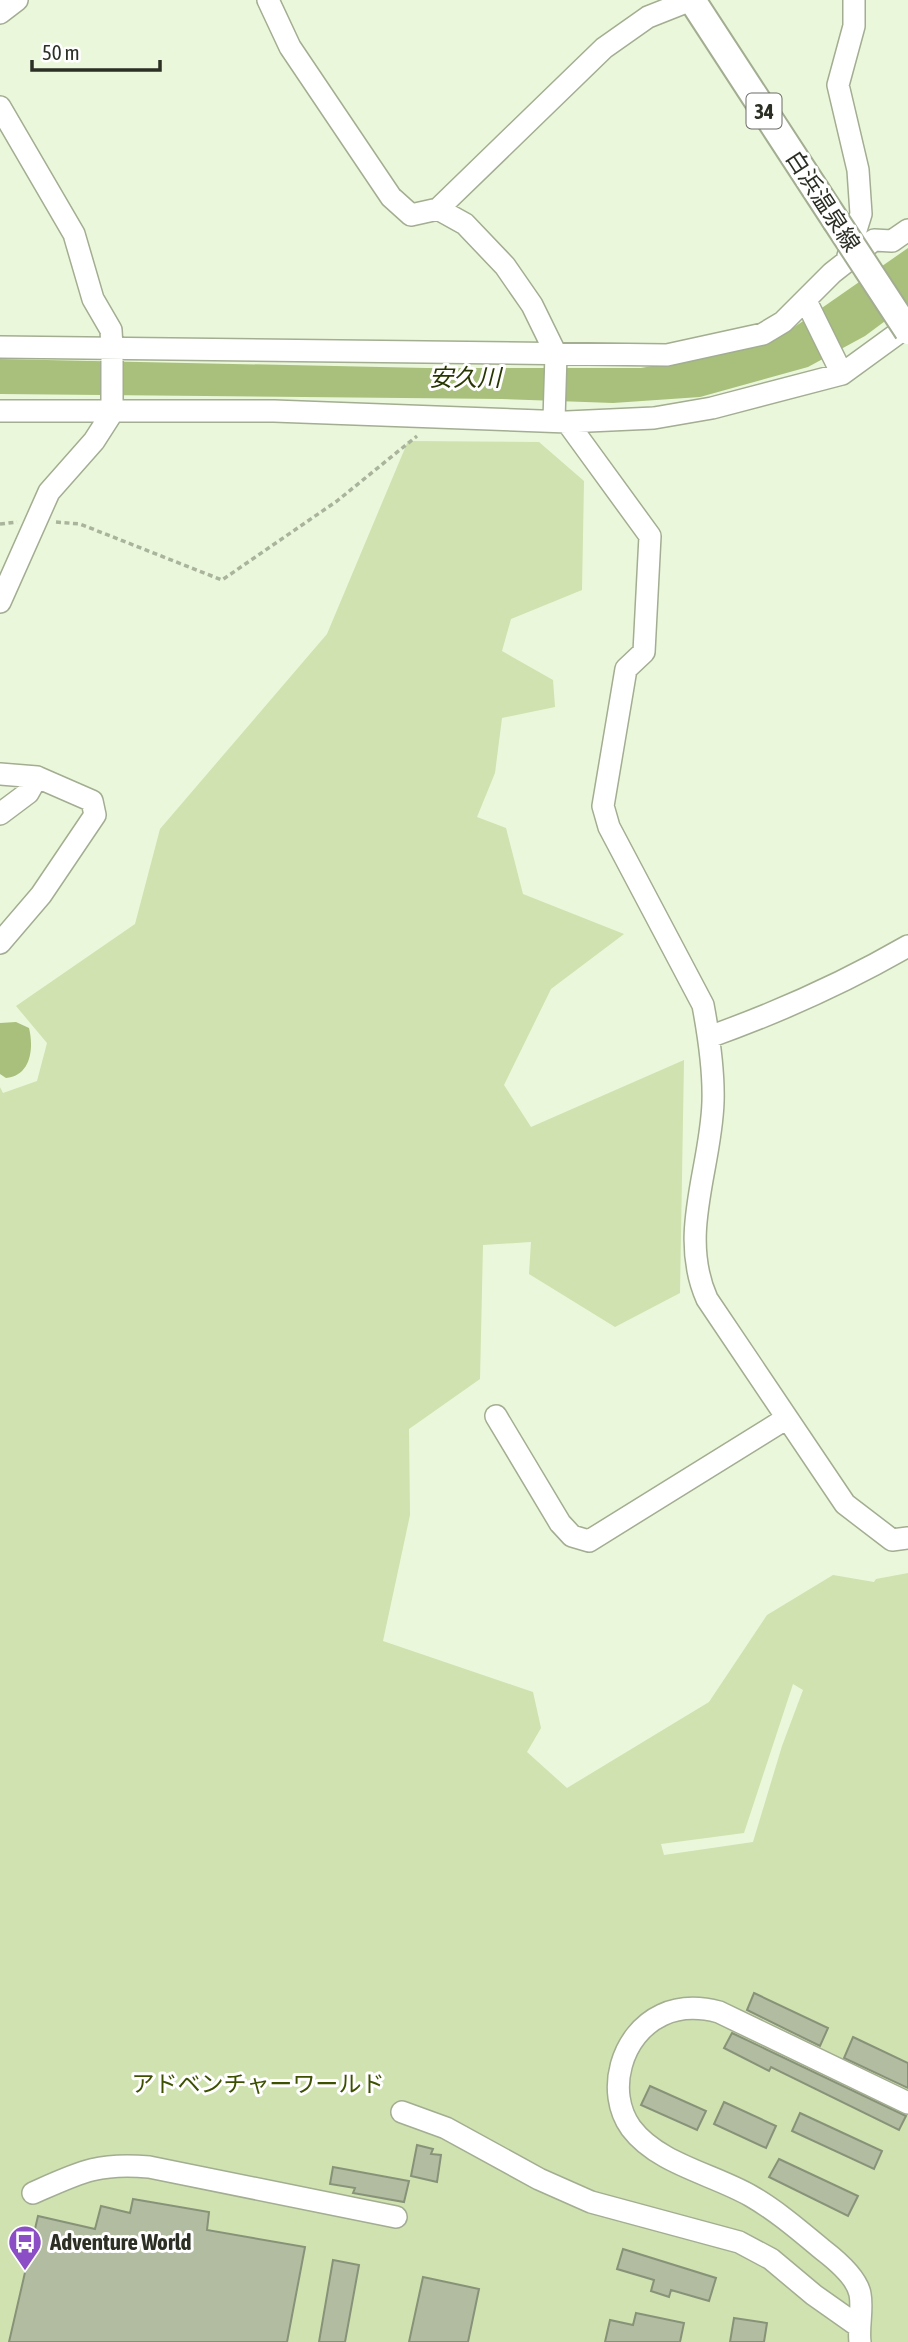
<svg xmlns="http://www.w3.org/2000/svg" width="908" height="2342" font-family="'Asap Condensed','Noto Sans JP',sans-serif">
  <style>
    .green { fill: #cfe2b0; fill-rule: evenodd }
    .water { fill: #a8c07c }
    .building { fill: #b1bca0; stroke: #889278; stroke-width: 2 }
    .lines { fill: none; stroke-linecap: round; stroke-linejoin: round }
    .minor-casing { stroke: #a2ad91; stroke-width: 24 }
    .major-casing { stroke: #a2ad91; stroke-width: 30 }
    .path { stroke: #aab39c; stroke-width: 3.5; stroke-dasharray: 5 3.5; stroke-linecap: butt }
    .minor { stroke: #fff; stroke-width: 21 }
    .major { stroke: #fff; stroke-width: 26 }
    .major-bridge-casing { stroke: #a2ad91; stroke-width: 30; stroke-linecap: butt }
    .major-bridge { stroke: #fff; stroke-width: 26 }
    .labels { text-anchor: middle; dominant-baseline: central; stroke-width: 6; stroke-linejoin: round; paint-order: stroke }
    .shield { fill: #fff; stroke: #6b6d66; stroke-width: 2 }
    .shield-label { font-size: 21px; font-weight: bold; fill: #2b2f24 }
    .street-label { font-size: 23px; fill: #2b2f24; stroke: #fff }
    .park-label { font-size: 23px; fill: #3c5000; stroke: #fff }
    .poi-label { font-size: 23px; font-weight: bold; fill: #2b2f24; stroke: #fff; text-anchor: start }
    .water-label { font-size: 24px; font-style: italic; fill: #283702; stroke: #fff }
  </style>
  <rect width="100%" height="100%" fill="#ebf7da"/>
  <path class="green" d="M408,441L539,442L584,481L582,590L511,619L502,651L553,680L555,707L502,718L495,773L477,817L506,828L523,894L624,934L551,989L504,1085L531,1127L684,1060L680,1293L615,1327L529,1274L531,1242L483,1245L480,1379L409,1429L410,1515L383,1641L533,1692L541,1728L527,1752L567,1788L709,1702L767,1615L833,1575L874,1582L876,1579L908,1573V2342H0V1087L3,1093L37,1081L47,1043L16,1006L135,924L160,829L327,634ZM793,1684L803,1690L782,1746L753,1842L664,1855L661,1844L744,1833Z"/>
  <path class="water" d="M908,248V304L865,336L808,367L700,397L613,403L502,399L0,394V359L427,368H641L729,352L783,335Z
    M16,1022L29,1028C34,1048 31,1076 6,1078L0,1074V1023Z"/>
  <path class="building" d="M754,1993L828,2028L820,2046L747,2010Z
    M732,2033L906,2116L899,2130L771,2067L769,2071L724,2048Z
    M853,2037L908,2063V2088L844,2058Z
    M650,2086L706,2111L697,2130L641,2105Z
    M724,2102L776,2126L766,2148L714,2124Z
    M800,2113L882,2151L874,2169L792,2131Z
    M417,2145L433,2149L431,2154L441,2155L437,2182L411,2176Z
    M779,2159L858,2196L848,2216L769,2177Z
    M333,2167L409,2181L404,2202L353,2193L355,2188L330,2184Z
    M133,2199L209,2212L207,2230L305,2247L287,2342H9L38,2216L95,2229L101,2206L130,2213Z
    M623,2249L716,2278L709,2301L671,2290L669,2297L651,2291L654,2280L617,2269Z
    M333,2260L359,2265L345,2342H319Z
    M423,2277L479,2289L468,2342H409Z
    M636,2313L684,2323L680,2342H605L610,2320L633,2325Z
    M734,2318L767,2323L764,2342H730Z"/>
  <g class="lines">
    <g class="minor-casing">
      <path id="minor" d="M268,0L290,47L391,197L411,215L438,209L465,224L505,266L532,305L556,354L554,420
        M0,13L17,0
        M0,107L74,234L93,299L111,330L112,348V413L94,441L49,492L0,602
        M438,209L604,48L648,17L691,0
        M848,256L861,214L858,170L838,85L854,26V0
        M806,301L842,374
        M0,347L667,355L763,334L783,322L832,273L874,240L892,241L908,230
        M0,411H274L567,422L654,418L712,408L842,374L908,326
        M567,422L650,536L644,652L626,669L603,806L609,827L703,1005C709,1037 714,1070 713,1102C711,1169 678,1234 707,1299L845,1504L892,1540L908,1538
        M0,774L37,777L92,801L95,815L41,895L0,943
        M0,814L28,793L37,777
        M709,1037C779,1012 844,983 908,946
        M496,1416L560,1523L572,1536L589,1541L787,1418
        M402,2112L446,2128L539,2179L591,2202L739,2242L771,2259L814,2295L858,2326
        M33,2193C78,2173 98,2162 149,2167L396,2217
        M860,2342C858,2327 863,2309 860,2294C857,2278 836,2260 823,2250C800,2231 777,2211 751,2196C713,2174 658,2164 631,2128C605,2092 621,2034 662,2015C681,2006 700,2007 719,2012L908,2103"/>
    </g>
    <g class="major-casing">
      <path id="major" d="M692,0L836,221"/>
    </g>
    <path class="path" d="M56,522L80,524L222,580L337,501L417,436
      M0,524L17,522"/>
    <use href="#minor" class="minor"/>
    <use href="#major" class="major"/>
    <g class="major-bridge-casing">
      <path id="major-bridge" d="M836,221L908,331"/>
    </g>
    <use href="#major-bridge" class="major-bridge"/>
  </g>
  <defs>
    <g id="bus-pin" transform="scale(1.75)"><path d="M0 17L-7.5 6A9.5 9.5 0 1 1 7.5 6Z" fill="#8b4ec4" stroke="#fff"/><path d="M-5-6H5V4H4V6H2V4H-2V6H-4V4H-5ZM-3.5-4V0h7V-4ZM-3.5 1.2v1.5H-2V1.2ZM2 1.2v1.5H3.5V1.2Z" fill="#fff"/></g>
  </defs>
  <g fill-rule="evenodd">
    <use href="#bus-pin" x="25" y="2242"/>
  </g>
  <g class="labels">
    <rect class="shield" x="746.5" y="93.5" width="35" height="35" rx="5"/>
    <g class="shield-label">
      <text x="764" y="111">34</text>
    </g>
    <g class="street-label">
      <text transform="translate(823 201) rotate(57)">白浜温泉線</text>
    </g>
    <g class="park-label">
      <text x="258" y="2084">アドベンチャーワールド</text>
    </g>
    <g class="poi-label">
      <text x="50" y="2242">Adventure World</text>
    </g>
    <g class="water-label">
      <text x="465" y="377">安久川</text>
    </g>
  </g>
  <path d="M32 60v10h128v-10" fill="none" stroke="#2b2f24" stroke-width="3.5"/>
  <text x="42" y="60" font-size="21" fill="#2b2f24" stroke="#ffffff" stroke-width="5" paint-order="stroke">50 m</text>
</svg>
